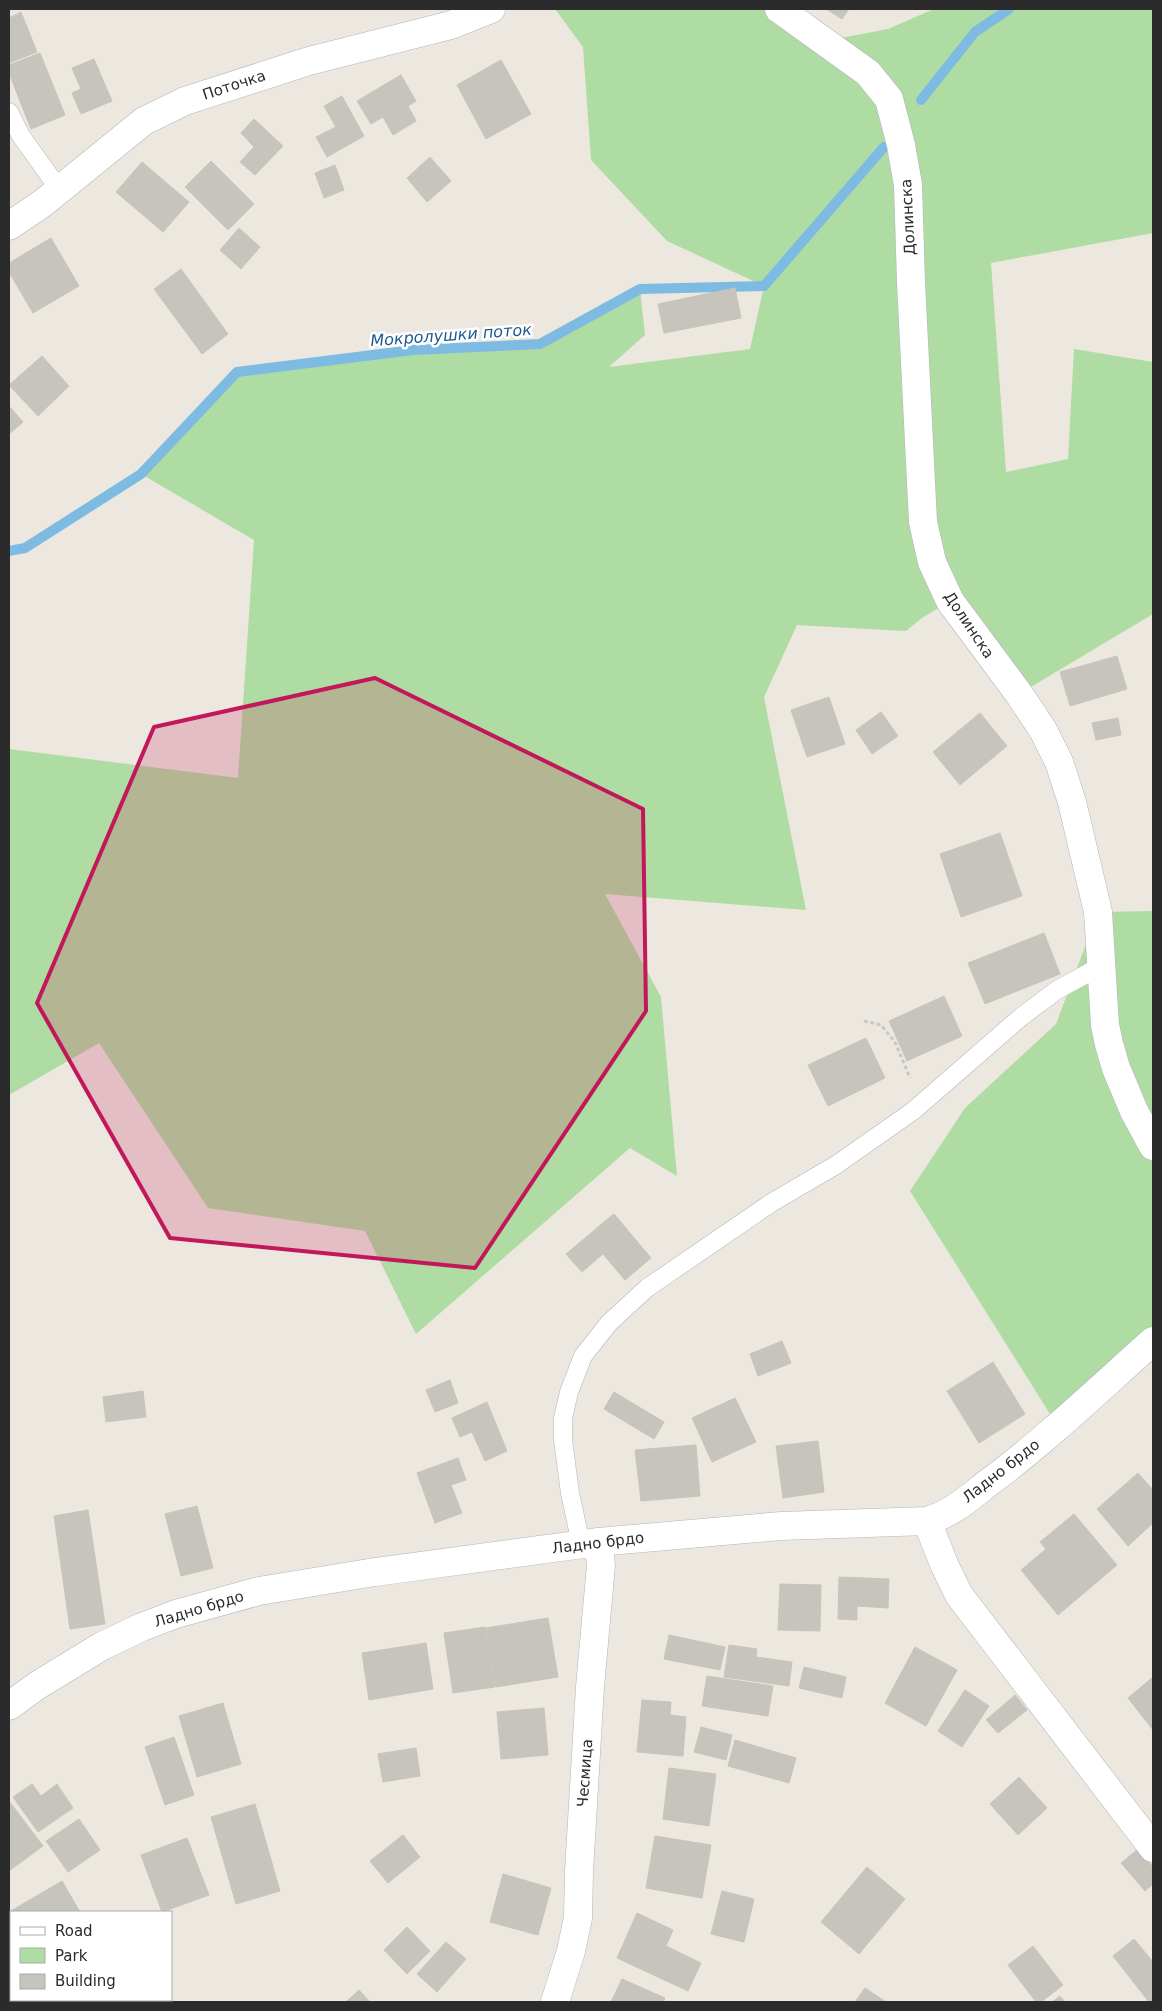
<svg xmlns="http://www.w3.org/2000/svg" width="1162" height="2011" font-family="'DejaVu Sans',sans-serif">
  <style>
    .green { fill: #afdca2 }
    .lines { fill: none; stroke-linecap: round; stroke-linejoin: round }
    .stream { stroke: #7ebbe2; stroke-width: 10 }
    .building { fill: #c7c4be; stroke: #c7c4b9 }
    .service-casing { stroke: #b3b4bd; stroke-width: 19 }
    .minor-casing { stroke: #b3b4bd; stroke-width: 29 }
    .path { stroke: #c8c8c8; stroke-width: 3; stroke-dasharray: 4 2.5; stroke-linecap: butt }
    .service { stroke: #fff; stroke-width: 18 }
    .minor { stroke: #fff; stroke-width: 28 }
    .marked { fill: #c2185b; fill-opacity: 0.2; stroke: #c2185b; stroke-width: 4; stroke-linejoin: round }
    .labels { text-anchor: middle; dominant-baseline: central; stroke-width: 5; stroke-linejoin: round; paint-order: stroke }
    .street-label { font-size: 15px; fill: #2b2b2b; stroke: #fff }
    .water-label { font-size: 16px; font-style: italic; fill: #1c5a8f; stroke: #fff }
  </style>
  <rect width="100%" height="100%" fill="#ece8df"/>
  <path class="green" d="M555,9H779L825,41L888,29L934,9H1153V233L991,263L1006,472L1068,459L1074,349L1153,362V614L1019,694L950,601L922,618L906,631L797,625L764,697L806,910L605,894L661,997L677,1176L630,1148L416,1334L365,1231L208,1208L99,1043L9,1095V749L238,778L254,540L141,474L237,372L445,346L540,344L640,289L645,335L609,367L750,349L764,286L667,241L591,160L583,47Z
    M1153,911V1332L1075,1396L1050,1414L910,1191L965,1108L1056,1024L1098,912Z"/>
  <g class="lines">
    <path class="stream" d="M921,100L975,32L1009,9
      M9,551L25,548L141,474L237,372L413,350L540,344L640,289L764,286L884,147"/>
  </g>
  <path class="building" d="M826,9H849L842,19Z
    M21,12L37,52L9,63V18Z
    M40,53L65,115L31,129L9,73V65Z
    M94,59L112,101L81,114L72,93L81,89L72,68Z
    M501,60L531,114L486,139L457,85Z
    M401,75L416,101L408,106L416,121L393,135L383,117L371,124L357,101Z
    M342,96L364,136L327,157L316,137L336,127L324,106Z
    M254,119L283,146L255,175L240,162L254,147L241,133Z
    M430,157L451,181L427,202L407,178Z
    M211,161L254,204L228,230L185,187Z
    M142,162L189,202L163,232L116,192Z
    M335,165L344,190L324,198L315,173Z
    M239,228L260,247L241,269L220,250Z
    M51,238L79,286L33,313L9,272V263Z
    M181,269L228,334L202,354L154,289Z
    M735,288L741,318L664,333L658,304Z
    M42,356L69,386L38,416L9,385Z
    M9,406L23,422L9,434Z
    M1117,656L1127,689L1070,706L1060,672Z
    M829,697L845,744L807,757L791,710Z
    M881,712L898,736L872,754L856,730Z
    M980,713L1007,746L960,785L933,752Z
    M1118,718L1121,735L1096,740L1092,723Z
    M1000,833L1022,896L961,917L940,854Z
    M1044,933L1060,974L1022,989L1006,948Z
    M1006,948L1022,989L985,1004L968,963Z
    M944,996L962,1036L907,1061L889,1021Z
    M866,1038L885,1078L828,1106L808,1065Z
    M614,1214L651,1258L625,1280L603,1254L619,1240L604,1222Z
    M604,1222L619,1240L582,1272L566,1254Z
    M782,1341L791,1363L758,1376L750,1354Z
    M993,1362L1025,1414L979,1443L947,1391Z
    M450,1380L458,1403L435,1412L426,1390Z
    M143,1391L146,1417L106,1422L103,1397Z
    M614,1392L664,1422L654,1439L604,1409Z
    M735,1398L756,1442L712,1462L692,1418Z
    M487,1402L507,1451L485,1461L472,1432L460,1437L452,1418Z
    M818,1441L824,1492L783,1498L776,1446Z
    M696,1445L700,1496L641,1501L635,1450Z
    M458,1458L466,1480L451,1485L462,1513L435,1523L417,1473Z
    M1138,1473L1153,1490V1523L1128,1546L1097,1509Z
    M197,1506L213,1568L181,1576L165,1514Z
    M88,1510L105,1624L70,1629L54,1516Z
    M1074,1514L1117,1565L1058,1615L1021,1570L1046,1549L1040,1542Z
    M839,1577L889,1579L888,1608L857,1606V1620L838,1619Z
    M780,1584L821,1585L820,1631L778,1630Z
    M548,1618L558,1677L496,1687L486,1628Z
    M485,1627L495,1687L453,1693L444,1633Z
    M669,1635L725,1647L720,1670L664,1659Z
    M426,1643L433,1689L369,1700L362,1653Z
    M729,1645L757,1649L756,1657L792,1662L789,1686L724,1677Z
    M915,1647L957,1670L926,1726L885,1703Z
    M804,1667L846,1677L842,1698L799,1688Z
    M707,1676L773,1686L768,1716L702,1706Z
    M1153,1677V1730L1128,1698Z
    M965,1690L989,1706L962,1747L938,1731Z
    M1015,1695L1027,1710L998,1733L986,1720Z
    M642,1700L671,1702L670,1715L686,1717L683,1756L637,1752Z
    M223,1703L241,1764L197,1777L179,1716Z
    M544,1708L548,1755L501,1759L497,1712Z
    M701,1727L732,1735L726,1760L694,1752Z
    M174,1737L194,1795L165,1805L145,1747Z
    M735,1740L796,1758L789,1783L728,1766Z
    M416,1748L420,1776L383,1782L378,1754Z
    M669,1768L716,1774L709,1826L663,1819Z
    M1019,1777L1047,1808L1018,1835L990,1804Z
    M32,1784L41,1796L57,1784L73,1808L38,1832L13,1797Z
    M9,1801L43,1846L9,1871Z
    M255,1804L280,1891L236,1904L211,1817Z
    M79,1819L100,1850L68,1872L46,1841Z
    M403,1835L420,1857L388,1883L370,1861Z
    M655,1836L711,1845L702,1898L646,1888Z
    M187,1838L209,1895L162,1912L141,1855Z
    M1138,1849L1153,1867V1884L1145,1891L1121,1863Z
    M867,1867L905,1899L859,1954L821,1922Z
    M503,1874L551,1888L538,1935L490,1922Z
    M62,1881L80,1912H11V1916L9,1912Z
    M722,1891L754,1899L744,1942L711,1934Z
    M637,1913L673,1930L666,1946L701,1963L688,1991L617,1958Z
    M407,1927L430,1951L407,1974L384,1950Z
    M1134,1939L1153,1962V2002H1149L1113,1956Z
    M446,1942L466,1959L437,1992L417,1974Z
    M1033,1946L1063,1985L1041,2002H1036L1008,1965Z
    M622,1979L665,1998L663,2002H611Z
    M865,1988L886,2002H855Z
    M359,1990L370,2002H346Z
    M1060,1996L1065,2002H1052Z"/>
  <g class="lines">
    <g class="service-casing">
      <path id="service" d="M9,112L21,136L59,189
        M581,1544L570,1493L563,1440V1418L569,1392L583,1356L609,1323L647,1288L771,1203L836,1165L913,1111L1021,1017L1057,990L1101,966"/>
    </g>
    <g class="minor-casing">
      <path id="minor" d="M779,9L868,73L889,99L901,145L908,185L911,282L923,522L932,562L950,601L1019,694L1043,730L1059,762L1072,802L1098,912L1105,1025L1109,1044L1116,1068L1134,1111L1153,1146
        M9,226L43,203L144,121L185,101L309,61L451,25L491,9
        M927,1521L944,1564L959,1595L1153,1848
        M9,1706L38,1685L102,1646L142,1627L176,1614L259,1591L375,1572L598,1542L781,1526L927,1521C951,1514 969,1498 988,1483C1046,1440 1099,1389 1153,1341
        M555,2002L571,1951L578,1918L579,1871L590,1687L601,1565L598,1542"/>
    </g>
    <path class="path" d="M864,1021L881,1025L895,1042L910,1078"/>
    <use href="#service" class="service"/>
    <use href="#minor" class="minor"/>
  </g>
  <path class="marked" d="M375,678L643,809L646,1011L475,1268L170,1238L37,1003L154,727Z"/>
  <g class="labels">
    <g class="street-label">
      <text transform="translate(234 85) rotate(-18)">Поточка</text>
      <text transform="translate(908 217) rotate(-93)">Долинска</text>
      <text transform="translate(969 625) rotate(56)">Долинска</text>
      <text transform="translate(1001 1471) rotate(-38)">Ладно брдо</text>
      <text transform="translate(598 1543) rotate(-7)">Ладно брдо</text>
      <text transform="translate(199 1609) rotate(-17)">Ладно брдо</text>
      <text transform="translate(585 1773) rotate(-86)">Чесмица</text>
    </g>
    <g class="water-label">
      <text transform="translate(451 335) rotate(-4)">Мокролушки поток</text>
    </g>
  </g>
  <rect width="1162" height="2011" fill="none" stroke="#2b2b2b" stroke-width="20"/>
  <rect x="10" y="1911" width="162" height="90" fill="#ffffff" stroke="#aaaaaa"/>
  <rect x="20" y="1927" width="25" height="8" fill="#ffffff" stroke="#aaaaaa"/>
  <text x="55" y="1936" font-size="15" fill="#2b2b2b">Road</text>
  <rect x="20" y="1948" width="25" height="15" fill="#afdca2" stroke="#aaaaaa"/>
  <text x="55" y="1961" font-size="15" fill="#2b2b2b">Park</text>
  <rect x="20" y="1974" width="25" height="15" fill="#c7c4be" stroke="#aaaaaa"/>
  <text x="55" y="1986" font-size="15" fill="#2b2b2b">Building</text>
</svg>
